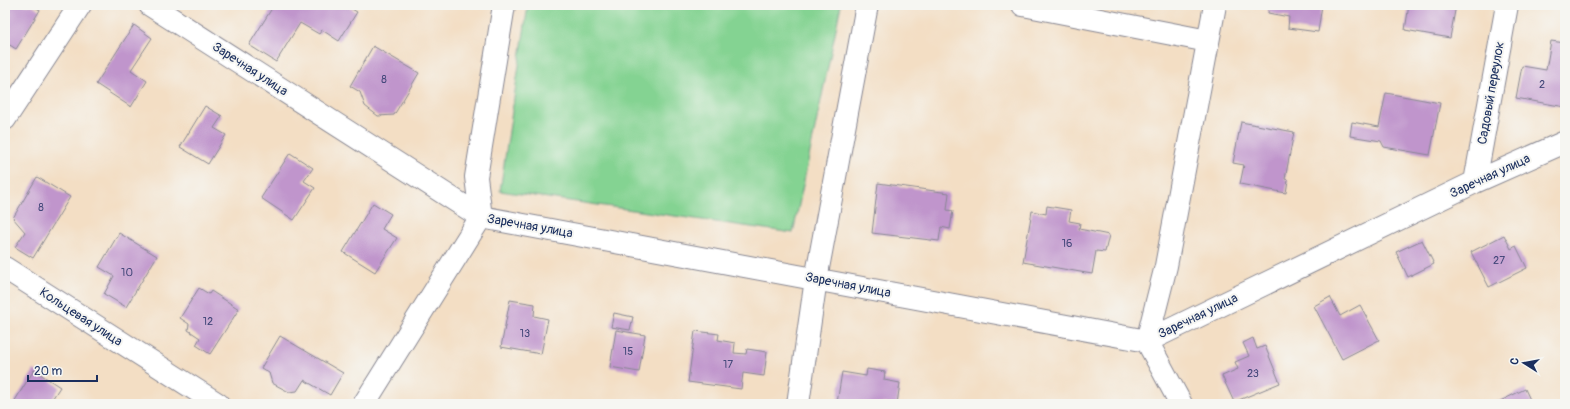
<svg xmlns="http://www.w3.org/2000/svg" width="1570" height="409" font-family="Pangolin,sans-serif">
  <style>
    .green { fill: #84d392; stroke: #508178 }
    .building { fill: #c095cc }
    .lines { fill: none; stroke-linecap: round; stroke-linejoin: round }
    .minor-casing { stroke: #878691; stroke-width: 24 }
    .minor { stroke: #fff; stroke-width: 22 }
    .labels { text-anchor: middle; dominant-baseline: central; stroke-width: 4; stroke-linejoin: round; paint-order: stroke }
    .number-label { font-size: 11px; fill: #44487a }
    .street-label { font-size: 13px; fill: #1b2f5e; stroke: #f6f6f2 }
  </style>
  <rect width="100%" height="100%" fill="#f6f6f2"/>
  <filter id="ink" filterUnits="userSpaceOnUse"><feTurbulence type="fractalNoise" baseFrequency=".025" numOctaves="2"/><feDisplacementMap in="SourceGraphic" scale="8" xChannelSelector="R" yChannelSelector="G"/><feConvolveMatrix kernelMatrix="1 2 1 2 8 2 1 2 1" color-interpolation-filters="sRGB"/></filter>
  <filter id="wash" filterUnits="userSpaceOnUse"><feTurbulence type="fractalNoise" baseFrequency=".012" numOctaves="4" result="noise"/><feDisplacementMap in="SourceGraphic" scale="16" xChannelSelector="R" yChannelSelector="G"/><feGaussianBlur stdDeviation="0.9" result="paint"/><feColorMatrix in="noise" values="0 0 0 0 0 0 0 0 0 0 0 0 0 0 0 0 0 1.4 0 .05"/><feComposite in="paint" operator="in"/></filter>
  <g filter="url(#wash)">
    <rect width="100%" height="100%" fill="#f3dec4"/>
    <path class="green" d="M528,5H841L793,233L500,191Z"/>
    <g id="blocks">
      <path class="building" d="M5,5H31L40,10L16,49L5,42Z
        M274,5H285L288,7L289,5H345L357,12L339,41L322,30L319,34L300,23L276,62L249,45Z
        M1269,5H1322L1318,32L1288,28L1289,17L1268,13Z
        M1409,5H1456L1450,38L1405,30Z
        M134,25L152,38L131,70L147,81L131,107L96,84Z
        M1551,41L1565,43V107L1516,98L1522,66L1546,70Z
        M373,46L419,73L394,115L378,116L365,106L360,92L350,86Z
        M1386,93L1440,103L1430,155L1384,147L1381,141L1350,136L1352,122L1379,127Z
        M205,106L222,116L214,128L226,135L208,164L180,147Z
        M1241,122L1294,132L1285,179L1288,180L1286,193L1240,184L1244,165L1233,163Z
        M290,153L313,168L304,181L315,188L294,220L261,198Z
        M37,177L70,197L33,258L15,247L25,232L13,218Z
        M878,183L949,193L947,210L953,211L950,229L941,227L939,241L872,233Z
        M373,203L391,214L382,229L397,238L375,272L343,252Z
        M1047,206L1071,210L1069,221L1080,223L1079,229L1109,235L1105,252L1096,251L1092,274L1023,262L1032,211L1046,214Z
        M119,233L157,256L126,307L104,294L114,276L99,267Z
        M1504,235L1511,249L1516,246L1527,268L1489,287L1471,252Z
        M1422,240L1434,264L1408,277L1396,252Z
        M199,288L209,294L211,291L239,309L210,354L196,345L200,338L188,330L189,324L180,318Z
        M1330,297L1340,316L1360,305L1379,340L1342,359L1314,306Z
        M510,300L535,304L534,316L548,319L541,354L501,347Z
        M614,313L633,317L630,330L611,327Z
        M616,330L645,335L639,372L610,367Z
        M695,331L719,334L718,340L735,343L734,353L746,354L747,349L767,352L764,376L743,373L741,389L688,382Z
        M280,336L343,373L330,395L304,380L297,391L289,392L272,383L269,373L261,368Z
        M1253,338L1257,349L1265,346L1280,383L1234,402L1222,376L1238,369L1235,362L1249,356L1243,343Z
        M867,369L885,372L884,380L900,383L897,404L837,403L842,372L866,376Z
        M34,370L60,387L49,404H17L14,402Z
        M1525,389L1532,404H1494Z
        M523,401L537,403V404H522Z
        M1005,402L1015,403L1014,404H1005Z"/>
    </g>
  </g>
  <g filter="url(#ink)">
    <use href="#blocks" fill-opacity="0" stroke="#878691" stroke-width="1"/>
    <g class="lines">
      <g class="minor-casing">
        <path id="minor" d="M150,5L481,217L1147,341L1475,182L1565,142
          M1023,5L1208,41
          M5,119L80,5
          M1475,182L1507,5
          M5,268L218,404
          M364,404L481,217L476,177L504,5
          M798,404L816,279L867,5
          M1181,404L1147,341L1166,266L1215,5"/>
      </g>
      <use href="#minor" class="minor"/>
    </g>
  </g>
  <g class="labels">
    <g class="number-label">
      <text x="384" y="79">8</text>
      <text x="1542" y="84">2</text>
      <text x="41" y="207">8</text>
      <text x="1067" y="243">16</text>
      <text x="1499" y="260">27</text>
      <text x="127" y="272">10</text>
      <text x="208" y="321">12</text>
      <text x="525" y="333">13</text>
      <text x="628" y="351">15</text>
      <text x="728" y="364">17</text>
      <text x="1253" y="373">23</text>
    </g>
    <g class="street-label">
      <text transform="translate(250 69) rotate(33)">Заречная улица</text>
      <text transform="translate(1491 93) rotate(-80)">Садовый переулок</text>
      <text transform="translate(1490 176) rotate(-25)">Заречная улица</text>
      <text transform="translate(530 226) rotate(10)">Заречная улица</text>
      <text transform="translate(848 285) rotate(11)">Заречная улица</text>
      <text transform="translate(1198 316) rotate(-26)">Заречная улица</text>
      <text transform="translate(81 317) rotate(33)">Кольцевая улица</text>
    </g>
  </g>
  <rect width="1570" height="409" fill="none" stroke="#f6f6f2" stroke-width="20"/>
  <g transform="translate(1524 363) rotate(281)" stroke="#f6f6f2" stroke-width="3" paint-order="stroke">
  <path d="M0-3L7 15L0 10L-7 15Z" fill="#1b2f5e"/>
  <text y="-6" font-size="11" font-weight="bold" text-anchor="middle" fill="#1b2f5e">С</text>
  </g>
  <path d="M28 375v6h69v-6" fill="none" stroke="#1b2f5e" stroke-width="2"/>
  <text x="34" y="375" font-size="12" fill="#1b2f5e" stroke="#f6f6f2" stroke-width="3" paint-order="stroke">20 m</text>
</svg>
